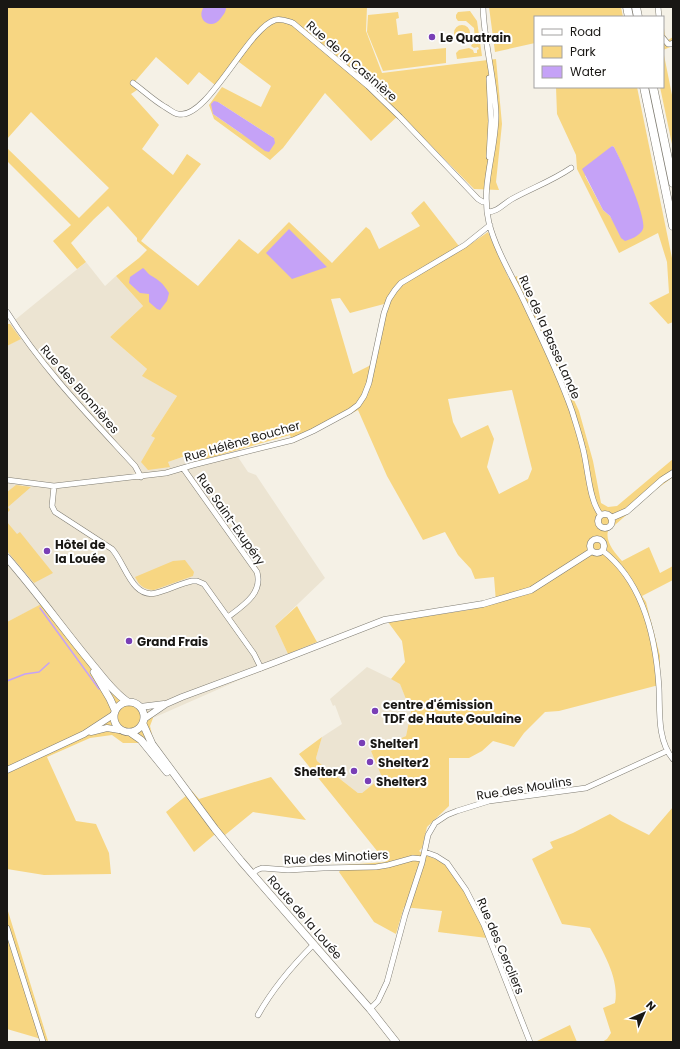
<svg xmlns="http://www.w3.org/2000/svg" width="680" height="1049" font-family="Poppins,sans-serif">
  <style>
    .built { fill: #ece4d2 }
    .green { fill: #f7d682; fill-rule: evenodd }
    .water { fill: #c5a2f7 }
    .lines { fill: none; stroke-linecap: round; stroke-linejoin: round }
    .stream { stroke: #c5a2f7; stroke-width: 1.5 }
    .minor-casing { stroke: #7f7c72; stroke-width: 6 }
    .tertiary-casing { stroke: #7f7c72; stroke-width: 7 }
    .secondary-casing { stroke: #7f7c72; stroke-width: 8 }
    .trunk-casing { stroke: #7f7c72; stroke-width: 9 }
    .minor { stroke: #fff; stroke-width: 5 }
    .tertiary { stroke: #fff; stroke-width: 6 }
    .secondary { stroke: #fff; stroke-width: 7 }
    .trunk { stroke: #fff; stroke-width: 8 }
    .poi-dot { fill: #793fb6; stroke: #fff; stroke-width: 1.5 }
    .labels { text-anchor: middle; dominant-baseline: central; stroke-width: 4; stroke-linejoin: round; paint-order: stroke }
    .poi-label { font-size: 12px; font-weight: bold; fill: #191714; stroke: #fff; text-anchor: start }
    .street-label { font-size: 12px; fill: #191714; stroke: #fff }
  </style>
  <rect width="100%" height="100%" fill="#f5f1e6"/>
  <path class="built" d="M86,262L105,286L116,276L143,306L110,337L147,369L143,376L177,396L151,436L155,438L168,462L197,452L199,461L240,449L241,454L238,457L248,472L256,475L325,578L275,626L291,660L244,678L153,718L139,702L120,697L47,602L7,622V346L20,339L10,324Z
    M367,667L400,683L411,712L406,736L371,751L383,777L362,793H358L317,761L316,758L322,737L342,724L335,705L333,706L330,699Z"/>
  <path class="green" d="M7,7H367L366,31L382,73L496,59L502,124L496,182L499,190L474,189L400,114L371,141L325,93L283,148L270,160L214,119L209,105L222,87L261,107L271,86L235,59L215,85L199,72L188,85L156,57L132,85L137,90L131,94L159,125L142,149L173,175L187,154L201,164L141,241L198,286L239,239L258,254L289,222L332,263L366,227L370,230L379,249L420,226L411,213L424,201L462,250L488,232L509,279L517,276L579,411L593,461L601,503L608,507L617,506L673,459V477L654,491L608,531C605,542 615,553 622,561L649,547L660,573L673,566V580L642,596L646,602L660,656V686H655L559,711L545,712L524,733L514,747L493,741L482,751L469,758H449V806L427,827L422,848L419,851C426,856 434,858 441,862C464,878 476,913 487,938L438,932L442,911L404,907L396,934L374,922L339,872L344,865L386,862L299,754L322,737L316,758L317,761L358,793H362L382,777L371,751L406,736L411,712L400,684L391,679L405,662L402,641L388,622L468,610L496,602L494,577L475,579L471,569L458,555L445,532L423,540L387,476L358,410L293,443L290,435L199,461L197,452L168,462L170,467L148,470L141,462L155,438L151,436L177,396L142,376L147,369L110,337L143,306L116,276L139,258L147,250L137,241V238L108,206L94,219L71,243L86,262L77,269L53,241L71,225L7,161V148L79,218L109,188L31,112L7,139ZM218,102L274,138L242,134L213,114ZM340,298L350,313L384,304L371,365L353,374L331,299ZM512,390L532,469L528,479L499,494L487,467L494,439L488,425L461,438L453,422L448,399Z
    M489,7H621L623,17H535V43L495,52Z
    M470,11L477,21L482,56L457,59L456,53L459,50L469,48L473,50L474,53H477V50L479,49L478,47L474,48L471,46L475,40L474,28L466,21H458L456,18V15L458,12Z
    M398,12L399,18L396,19L398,35L412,33L413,51L446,48V63L383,71L367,32L368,15Z
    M663,21L665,35L668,40L673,37V46L663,50L673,100V149L660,87H663Z
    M454 33a8 8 0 1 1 16 0a8 8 0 1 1-16 0Z
    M556,87H637L673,263V322L668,324L649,303L669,293L667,262L658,233L619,253L577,169L576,155L557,114ZM612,146L614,147L622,164L615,224L610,216L603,210L585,176Z
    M7,324H10L21,339L7,346Z
    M16,485L31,487L8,507L10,510L7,513V492Z
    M7,522L17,534L20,532L53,573L34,583L7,551Z
    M185,560L194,572L193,576L154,590C144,590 139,585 135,577L173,561Z
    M47,601L120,697L139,702L153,718L150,726L154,743H123L112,735L90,738L47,757L76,821L96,824L109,853L111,874L44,875L7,869V622Z
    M297,606L317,642L288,654L275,626Z
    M271,777L306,820L253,812L225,835L220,830L194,852L166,812L192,791L199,799Z
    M673,807V1042H602L607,1039L611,1033L603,1008L615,1003C620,978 601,948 590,928L562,924L532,859L553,848L550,842L573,833L610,814L621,821L649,835Z
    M7,908L48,1041L7,1029Z
    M570,1025L577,1042H535Z"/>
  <path class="water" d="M204,7H226C226,12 224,14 221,18C211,32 195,19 204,7Z
    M214,101L218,102L274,138L275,143L269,152L265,151L242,134L213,114L211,104Z
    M612,146L614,147C621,160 647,217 643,229C640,236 631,239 625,241L621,238L610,216L603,210L582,169Z
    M289,229L327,267L292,279L266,253Z
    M143,268C146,270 147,273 150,275C160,281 162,282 169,293L167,301L160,310L157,309L149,302V294L140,293L129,283L130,277Z"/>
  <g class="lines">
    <path class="stream" d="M40,608L99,689
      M7,681L25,674L39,672L49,663"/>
    <g class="minor-casing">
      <path id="minor" d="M483,7C484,43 495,79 496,115C496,152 480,186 489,223C495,247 510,273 521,295C539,333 558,371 572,411C576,424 580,436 583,449C588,468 589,501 601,515
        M658,7L659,17
        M663,38L668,44H671L673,43
        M133,83C144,91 153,100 165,107C169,109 173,113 178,114C207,121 248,28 275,20C281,18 287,21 293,23L368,86L400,117L478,199L483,202H486
        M489,157L491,121L489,78
        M487,212C498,212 503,204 512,199C532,188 552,181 571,168
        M7,312C43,369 90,417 135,466L141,477
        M183,468L257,572C263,593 244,605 228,617
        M7,480L54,486L166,473L193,465L293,440L313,431L350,411L358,405L364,396L369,383L384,313L389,299L395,290L401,283L465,245L490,225
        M54,486L52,506L55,512L112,549C125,563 132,599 156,593C168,590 179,584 192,581H197L204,584L254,654L261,668
        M603,551C644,583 656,639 659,688C660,711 657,740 673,759
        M425,852L436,856L447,863L466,890L484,925L530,1042
        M252,874L257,870L262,868L288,870L323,868L376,867L388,865L413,858L423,859
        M7,928L43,1042
        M370,1009L378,1001L387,982L405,915L422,863L428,835L435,823L447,815L457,811L489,801L586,788L667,751
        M258,1015C272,990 293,965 314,944"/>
    </g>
    <g class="tertiary-casing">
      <path id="tertiary" d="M598 521a7 7 0 1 1 14 0a7 7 0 1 1-14 0Z
        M611,518L627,511L662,480L673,473
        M590 546a7 7 0 1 1 14 0a7 7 0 1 1-14 0Z
        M140,707L164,704
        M144,719L166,704L182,697L276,662L384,620L483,604L531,590L592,551
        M91,732L107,728L119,730
        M7,770L84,734L113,715"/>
    </g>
    <g class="secondary-casing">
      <path id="secondary" d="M7,558C37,592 63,629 92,664C103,677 113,692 128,702
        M94,672L110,699L115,710
        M114 717a15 15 0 1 1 30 0a15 15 0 1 1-30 0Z
        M143,724L152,744L215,829L241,861L370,1009L396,1042
        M131,733L141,740L167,772"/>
    </g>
    <g class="trunk-casing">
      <path id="trunk" d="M627,7L629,17
        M636,7L638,17
        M644,87L673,226
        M653,87L673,183"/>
    </g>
    <use href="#minor" class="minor"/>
    <use href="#tertiary" class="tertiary"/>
    <use href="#secondary" class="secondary"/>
    <use href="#trunk" class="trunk"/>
  </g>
  <g class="poi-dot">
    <circle cx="432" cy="37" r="4"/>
    <circle cx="47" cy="551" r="4"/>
    <circle cx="129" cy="641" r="4"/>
    <circle cx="375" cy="711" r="4"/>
    <circle cx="362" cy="743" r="4"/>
    <circle cx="370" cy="762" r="4"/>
    <circle cx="354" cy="771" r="4"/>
    <circle cx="368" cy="781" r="4"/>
  </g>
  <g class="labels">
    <g class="poi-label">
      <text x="440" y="37">Le Quatrain</text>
      <text x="55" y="544">Hôtel de<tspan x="55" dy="14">la Louée</tspan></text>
      <text x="137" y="641">Grand Frais</text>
      <text x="383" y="704">centre d'émission<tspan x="383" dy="14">TDF de Haute Goulaine</tspan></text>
      <text x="370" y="743">Shelter1</text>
      <text x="378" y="762">Shelter2</text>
      <text x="346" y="771" text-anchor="end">Shelter4</text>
      <text x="376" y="781">Shelter3</text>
    </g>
    <g class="street-label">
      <text transform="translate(352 61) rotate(41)">Rue de la Casinière</text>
      <text transform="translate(550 337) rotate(66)">Rue de la Basse Lande</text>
      <text transform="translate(80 389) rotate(49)">Rue des Blonnières</text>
      <text transform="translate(242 441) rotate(-16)">Rue Hélène Boucher</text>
      <text transform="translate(231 519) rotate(55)">Rue Saint-Exupéry</text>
      <text transform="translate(524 788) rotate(-9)">Rue des Moulins</text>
      <text transform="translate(336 857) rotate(-3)">Rue des Minotiers</text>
      <text transform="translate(305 917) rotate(49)">Route de la Louée</text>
      <text transform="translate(501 946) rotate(67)">Rue des Cercliers</text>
    </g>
  </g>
  <rect width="680" height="1049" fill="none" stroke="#191714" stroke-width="16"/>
  <rect x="534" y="16" width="130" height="72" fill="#ffffff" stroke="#a3a2a1"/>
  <rect x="542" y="29" width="20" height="6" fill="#ffffff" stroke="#a3a2a1"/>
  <text x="570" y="36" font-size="12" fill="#191714">Road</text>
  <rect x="542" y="46" width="20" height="12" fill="#f7d682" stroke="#a3a2a1"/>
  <text x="570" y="56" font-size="12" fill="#191714">Park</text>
  <rect x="542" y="66" width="20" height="12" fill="#c5a2f7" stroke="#a3a2a1"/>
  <text x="570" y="76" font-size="12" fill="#191714">Water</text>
  <g transform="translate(644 1013) rotate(45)" stroke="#ffffff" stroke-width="3" paint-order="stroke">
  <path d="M0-3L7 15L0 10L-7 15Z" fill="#191714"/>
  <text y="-6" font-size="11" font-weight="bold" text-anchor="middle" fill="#191714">N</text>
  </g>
</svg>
